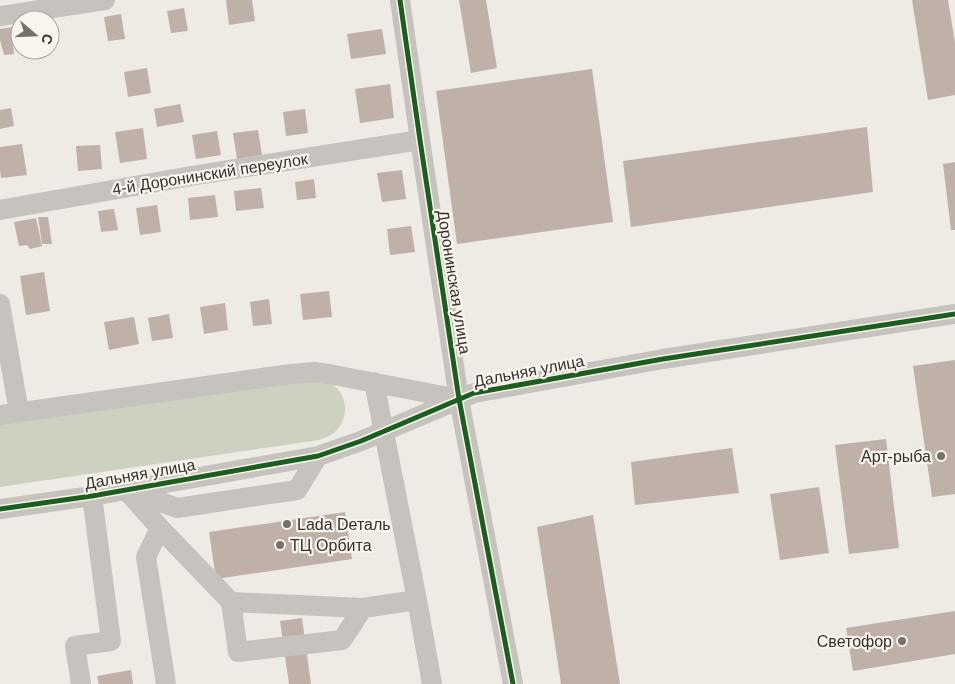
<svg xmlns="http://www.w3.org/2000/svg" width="955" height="684" font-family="Helvetica,sans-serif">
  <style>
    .green { fill: #cdd2c0 }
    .building { fill: #bfb1a8 }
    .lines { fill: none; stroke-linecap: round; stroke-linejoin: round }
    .minor { stroke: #c6c2bd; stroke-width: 20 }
    .cycleway-casing { stroke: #f9f4ed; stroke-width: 8 }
    .cycleway { stroke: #1b5e20; stroke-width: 5 }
    .poi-dot { fill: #77716c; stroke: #f9f4ed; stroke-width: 2 }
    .labels { text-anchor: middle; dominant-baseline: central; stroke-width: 4.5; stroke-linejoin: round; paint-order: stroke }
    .street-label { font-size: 16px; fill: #37302b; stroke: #f9f4ed }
    .poi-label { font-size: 16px; fill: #37302b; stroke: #f9f4ed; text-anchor: end }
  </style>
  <rect width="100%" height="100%" fill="#eeeae4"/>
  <path class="green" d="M310,379C317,380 327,381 333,385C348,395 349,418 336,431C331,436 325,438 319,440L0,487V425Z"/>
  <path class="building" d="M226,0H252L255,21L229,25Z
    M459,0H486L497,68L471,73Z
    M912,0H948L955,43V95L928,100Z
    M184,8L188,31L171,33L167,11Z
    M121,14L125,39L108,41L104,17Z
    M20,26V45L13,46L14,54L4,55L0,40V29Z
    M382,29L386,54L351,59L347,34Z
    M147,68L151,93L128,97L124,72Z
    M592,69L613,222L457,244L436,91Z
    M390,84L394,118L360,123L355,89Z
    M180,104L184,122L157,127L154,109Z
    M11,108L14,126L0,129V110Z
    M305,109L308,133L286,136L283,112Z
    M867,127L873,192L631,227L623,161Z
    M143,128L147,159L120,163L115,132Z
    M258,130L262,155L237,159L233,133Z
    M217,131L221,155L196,159L192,135Z
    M22,144L27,175L1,178L0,169V147Z
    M100,145L102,169L78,171L76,146Z
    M955,162V230H951L943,164Z
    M402,170L406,199L382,202L377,173Z
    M314,179L316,198L297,200L295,182Z
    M261,188L264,208L236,211L234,191Z
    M215,195L218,217L190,220L188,198Z
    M157,205L161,232L140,235L136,208Z
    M114,209L118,230L101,232L98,211Z
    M38,217H48L52,244H42Z
    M36,218L42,246L30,249L27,245L19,246L14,222Z
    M411,226L415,252L390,255L387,229Z
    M44,272L50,311L26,315L20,276Z
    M329,291L332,317L303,320L300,294Z
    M269,299L272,324L253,326L250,302Z
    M225,303L228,330L204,334L200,307Z
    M169,314L173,338L152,341L148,318Z
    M134,317L139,344L109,350L104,322Z
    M955,360V494L932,497L913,366Z
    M886,439L899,548L849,554L835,445Z
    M732,448L739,493L635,505L631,462Z
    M819,487L829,553L780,560L770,494Z
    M345,512L352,559L216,579L209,532Z
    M593,515L620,684H561L537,527Z
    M955,611V654L853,671L846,628Z
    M302,618L311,684H289L280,621Z
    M131,670L133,684H99L97,676Z"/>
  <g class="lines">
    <path class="minor" d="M400,0L420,140L459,399L513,684
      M0,16L105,0
      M0,210L197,175L420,140
      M0,304L19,412
      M374,382L417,600L432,684
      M0,415L291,374L315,372L334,375L459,399
      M126,490L160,528L231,602L238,652L342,640L363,608L417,600
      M128,490L177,508L297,490L318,456
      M0,509L92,496L318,456L361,441L474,393L663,359L955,314
      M160,528L146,557L166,684
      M231,602L363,608
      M81,684L75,646L111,641L92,496"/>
    <g class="cycleway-casing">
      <path id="cycleway" d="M400,0L420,140L459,399L513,684
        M0,509L92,496L318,456L361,441L474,393L663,359L955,314"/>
    </g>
    <use href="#cycleway" class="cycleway"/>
  </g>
  <g class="poi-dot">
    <circle cx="941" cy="456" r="5"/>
    <circle cx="287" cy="524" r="5"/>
    <circle cx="280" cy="545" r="5"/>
    <circle cx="902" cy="641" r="5"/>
  </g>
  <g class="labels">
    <g class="street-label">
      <text transform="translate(210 174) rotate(-9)">4-й Доронинский переулок</text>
      <text transform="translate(454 282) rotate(81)">Доронинская улица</text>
      <text transform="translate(529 371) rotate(-11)">Дальняя улица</text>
      <text transform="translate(140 474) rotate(-10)">Дальняя улица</text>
    </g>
    <g class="poi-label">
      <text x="931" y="456">Арт-рыба</text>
      <text x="297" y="524" text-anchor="start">Lada Dеталь</text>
      <text x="290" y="545" text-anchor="start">ТЦ Орбита</text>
      <text x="892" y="641">Светофор</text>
    </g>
  </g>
  <g transform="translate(35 35) rotate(109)"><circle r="24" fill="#f9f4ed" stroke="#aba69f"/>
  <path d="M0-4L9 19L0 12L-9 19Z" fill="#77716c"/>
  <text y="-8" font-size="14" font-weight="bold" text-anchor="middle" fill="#37302b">С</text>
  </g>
</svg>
